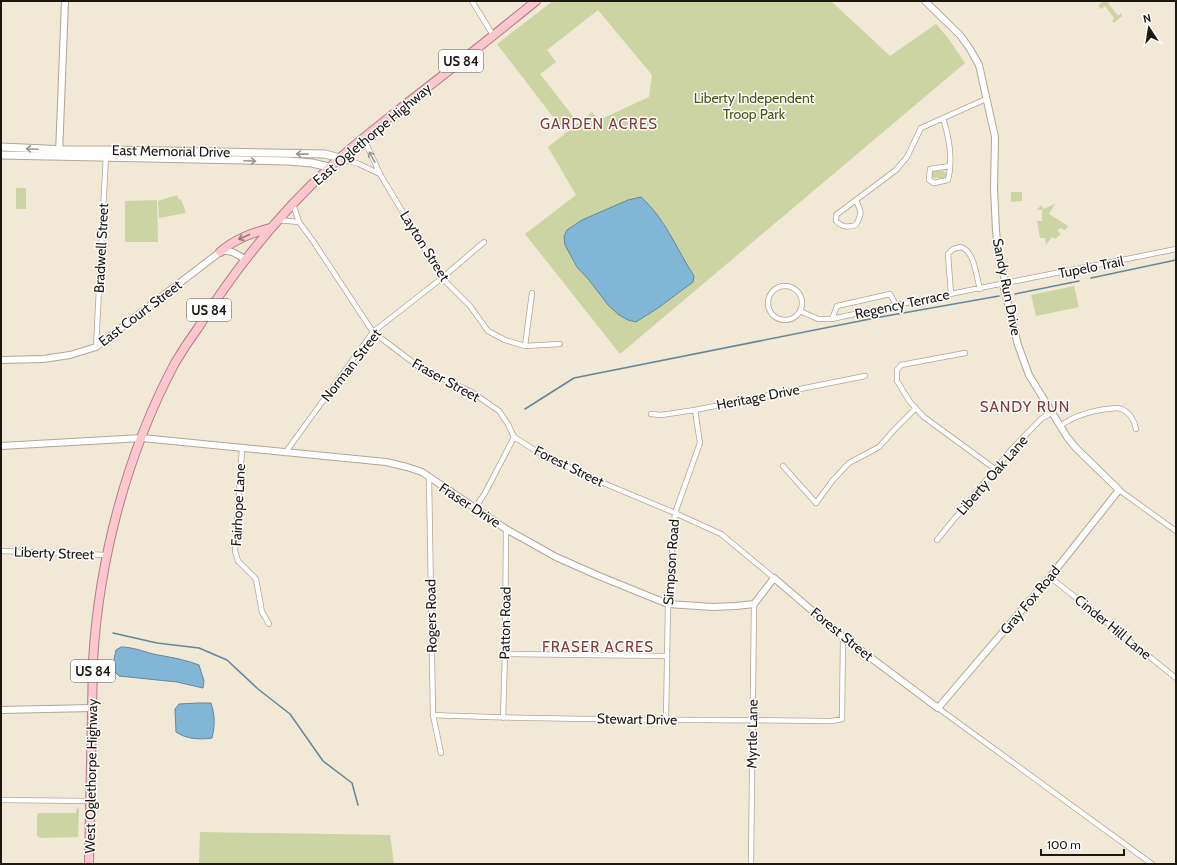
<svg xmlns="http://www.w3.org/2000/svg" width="1177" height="865" font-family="Cabin,sans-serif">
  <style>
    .green { fill: #cbd4a2 }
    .water { fill: #81b6d7; stroke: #62879c }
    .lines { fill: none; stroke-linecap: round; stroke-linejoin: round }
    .stream { stroke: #62879c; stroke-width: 1.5 }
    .minor-casing { stroke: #afa796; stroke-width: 6 }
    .tertiary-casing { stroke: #afa796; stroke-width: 8 }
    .secondary-casing { stroke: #afa796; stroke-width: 9 }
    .trunk-casing { stroke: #ae7f85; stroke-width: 10 }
    .minor { stroke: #fff; stroke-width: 4.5 }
    .tertiary { stroke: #fff; stroke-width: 6 }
    .secondary { stroke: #fff; stroke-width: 7 }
    .trunk { stroke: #fec6cf; stroke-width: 8 }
    .oneway { stroke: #989794 }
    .oneway2 { stroke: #98787a }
    .labels { text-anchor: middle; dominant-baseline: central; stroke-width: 3; stroke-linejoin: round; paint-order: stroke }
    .shield { fill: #fff; stroke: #5f5d59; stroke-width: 1 }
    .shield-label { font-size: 13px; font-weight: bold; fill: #1b1812 }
    .park-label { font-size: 14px; fill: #495013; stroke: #fff }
    .street-label { font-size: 14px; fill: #1b1812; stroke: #fff }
    .neighbourhood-label { font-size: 15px; letter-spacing: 1px; fill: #833b38; stroke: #fff }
  </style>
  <rect width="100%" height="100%" fill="#f1e8d6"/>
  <path class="green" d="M553,1H831L890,56L936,24L948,38L965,63L620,354L525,234L576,195L548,147L592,112L599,120L649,97L652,75L598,10L547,50L556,62L540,74L576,120L563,130L497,44Z
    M1101,1H1110L1108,3L1118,16L1121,13L1122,16L1115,22H1112L1114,18L1105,6L1101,9L1098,6L1102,2Z
    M933,171H944L947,175L944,178H933L931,174Z
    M16,188H26V209H16Z
    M1011,192H1022V201L1011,202Z
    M177,195L179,200L181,199L186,213L159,218L158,201Z
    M157,200L158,242H125V201Z
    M1055,204L1049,214L1068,226L1065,230L1060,228L1057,231L1061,234L1055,239L1052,237L1046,245L1045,238H1040L1037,221H1042V210H1037L1041,205L1043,209Z
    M1074,286L1079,307L1036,316L1031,295Z
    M77,808L79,809L78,837L41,838L37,836V816L38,813H76Z
    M200,832L390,835L394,864H199Z"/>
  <path class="water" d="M641,197C665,218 677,250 694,276L693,282L658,308L636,322L628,320L619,315L608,305L589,280L577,267L565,245L564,236L567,230L582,220L628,200Z
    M121,647C132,647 142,651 153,654C168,657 184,659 199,665L204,681L203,688L177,682L119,676L112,669L116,650Z
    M198,703H211C215,715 215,726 212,738C200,740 186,739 176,732L175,709L179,704Z"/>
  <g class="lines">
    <path class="stream" d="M1091,278L1176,260
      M1015,294L1079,281
      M525,409L574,378L875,318L999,296
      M113,633L157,643L199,648L227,660L258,689L290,714L323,761L352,783L358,805"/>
    <g class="minor-casing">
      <path id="minor" d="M472,1L493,35
        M943,118C949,137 953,161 948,180L934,183L929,180L930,169L950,166
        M364,139L380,174L442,278L470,306L488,331L505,340L525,346L560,344
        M340,158L359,164L380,174
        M856,201C862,212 862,213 856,225C847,228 842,227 836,221V215L896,170L907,157L921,128L986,99
        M293,204L299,222L313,241L373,332L423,370L472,392L489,404L499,411L508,424L514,437L511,443L485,493L475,508
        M277,220L299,222
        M768 303a17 17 0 1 1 34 0a17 17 0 1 1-34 0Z
        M951,294L948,254L953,249L961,247C975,252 976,276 980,289
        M800,311L818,319H832C946,293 1061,273 1176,249
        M832,319L837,306L890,294L896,305
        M525,346L532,293
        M96,347L106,155
        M965,353L901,365L897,370V381L910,402L924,417L995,469
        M651,414L661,415L695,410L865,376
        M1060,426C1077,414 1097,409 1118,408C1128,410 1134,419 1136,429
        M514,437L536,451L589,477L675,513L721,534L774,578
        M242,449L235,551L238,561L256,579L262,612L269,624
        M285,453L373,332L442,278L484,242
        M783,466L816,503L833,480L849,463L879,447L895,429L916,408
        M429,478L433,715L441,753
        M1119,490L1176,531
        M937,540L1011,450L1041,419L1051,413
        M1,551L107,555
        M1050,577L1176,678
        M505,654L667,656
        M938,708L1152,864
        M433,715C565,721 699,719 832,721L842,719L843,637
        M503,718L505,654L506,529
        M666,719L668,604L675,513L700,443L695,410
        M1,800L90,801
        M751,864L754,604"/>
    </g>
    <g class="tertiary-casing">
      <path id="tertiary" d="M59,154L65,1
        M1,360L43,359L70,355L96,347L220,252C231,249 236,254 245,259
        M1,446L142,438L386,462L407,467L422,472L506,529L556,557L599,576L668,604L713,607L736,606L754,604L774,578L843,637L938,708L1050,577L1119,490L1076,448L1067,437L1029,375L1018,345L1004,288L1006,284L999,257L996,231L994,188L995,137L979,65L970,49L960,35L925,1
        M1,710L92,708"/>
    </g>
    <g class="secondary-casing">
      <path id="secondary" d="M1,147L67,150H111L325,154L340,158
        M1,155L288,161L312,163L329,167"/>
    </g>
    <g class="trunk-casing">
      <path id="trunk" d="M220,252C235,239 252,233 270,228
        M89,864L93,661C99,559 127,453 175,363C182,351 190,339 198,328C235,269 278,215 329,168C353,145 380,125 406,104C450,70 493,36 536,1"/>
    </g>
    <use href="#minor" class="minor"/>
    <use href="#tertiary" class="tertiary"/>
    <use href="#secondary" class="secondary"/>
    <use href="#trunk" class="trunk"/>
  </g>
  <defs><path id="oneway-shaft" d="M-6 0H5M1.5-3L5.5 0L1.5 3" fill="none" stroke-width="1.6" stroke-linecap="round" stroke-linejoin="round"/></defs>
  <g class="oneway">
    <use href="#oneway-shaft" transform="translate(32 149) rotate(-177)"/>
    <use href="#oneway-shaft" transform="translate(302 154) rotate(-179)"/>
    <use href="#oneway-shaft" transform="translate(372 157) rotate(-118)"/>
    <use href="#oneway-shaft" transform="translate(250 161) rotate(2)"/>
  </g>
  <use class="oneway2" href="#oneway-shaft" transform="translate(244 237) rotate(156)"/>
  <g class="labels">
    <g class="shield">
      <rect x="439" y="50" width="44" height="22" rx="3"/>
      <rect x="187" y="299" width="44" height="22" rx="3"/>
      <rect x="71" y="660" width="44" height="22" rx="3"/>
    </g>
    <g class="shield-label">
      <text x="461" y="61">US 84</text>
      <text x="209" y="310">US 84</text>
      <text x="93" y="671">US 84</text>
    </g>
    <g class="park-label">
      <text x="754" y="98">Liberty Independent<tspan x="754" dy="16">Troop Park</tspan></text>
    </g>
    <g class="street-label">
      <text transform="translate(372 134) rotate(-40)">East Oglethorpe Highway</text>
      <text transform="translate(171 151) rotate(1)">East Memorial Drive</text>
      <text transform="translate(425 246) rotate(58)">Layton Street</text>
      <text transform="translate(101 248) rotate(-87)">Bradwell Street</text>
      <text transform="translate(1091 267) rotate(-11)">Tupelo Trail</text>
      <text transform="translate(1007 287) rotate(79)">Sandy Run Drive</text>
      <text transform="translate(902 304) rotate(-12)">Regency Terrace</text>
      <text transform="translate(140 313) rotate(-37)">East Court Street</text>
      <text transform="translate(351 365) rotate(-52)">Norman Street</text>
      <text transform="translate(446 380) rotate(29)">Fraser Street</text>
      <text transform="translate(758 397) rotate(-11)">Heritage Drive</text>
      <text transform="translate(569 466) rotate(26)">Forest Street</text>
      <text transform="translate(992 475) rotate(-49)">Liberty Oak Lane</text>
      <text transform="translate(238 505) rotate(-87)">Fairhope Lane</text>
      <text transform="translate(470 505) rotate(33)">Fraser Drive</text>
      <text transform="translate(54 553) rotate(2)">Liberty Street</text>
      <text transform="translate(671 562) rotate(-86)">Simpson Road</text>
      <text transform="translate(1030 600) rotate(-50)">Gray Fox Road</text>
      <text transform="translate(431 616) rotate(-91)">Rogers Road</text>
      <text transform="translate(505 623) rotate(-89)">Patton Road</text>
      <text transform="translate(1113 627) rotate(39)">Cinder Hill Lane</text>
      <text transform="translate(842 634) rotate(39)">Forest Street</text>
      <text transform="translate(637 719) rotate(1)">Stewart Drive</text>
      <text transform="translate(752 734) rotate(-89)">Myrtle Lane</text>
      <text transform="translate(91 776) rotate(-89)">West Oglethorpe Highway</text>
    </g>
    <g class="neighbourhood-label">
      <text x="599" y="124">GARDEN ACRES</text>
      <text x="1025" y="407">SANDY RUN</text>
      <text x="598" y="647">FRASER ACRES</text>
    </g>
  </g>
  <rect width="1177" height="865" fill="none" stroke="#1b1812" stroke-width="4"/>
  <g transform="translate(1149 28) rotate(348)" stroke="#ffffff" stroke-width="3" paint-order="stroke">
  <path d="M0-3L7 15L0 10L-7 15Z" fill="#1b1812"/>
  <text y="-6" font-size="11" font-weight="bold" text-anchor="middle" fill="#1b1812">N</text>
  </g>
  <path d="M1041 849v6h83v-6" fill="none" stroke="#1b1812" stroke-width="2"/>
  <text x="1047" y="849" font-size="12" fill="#1b1812" stroke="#ffffff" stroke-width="3" paint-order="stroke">100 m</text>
</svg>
